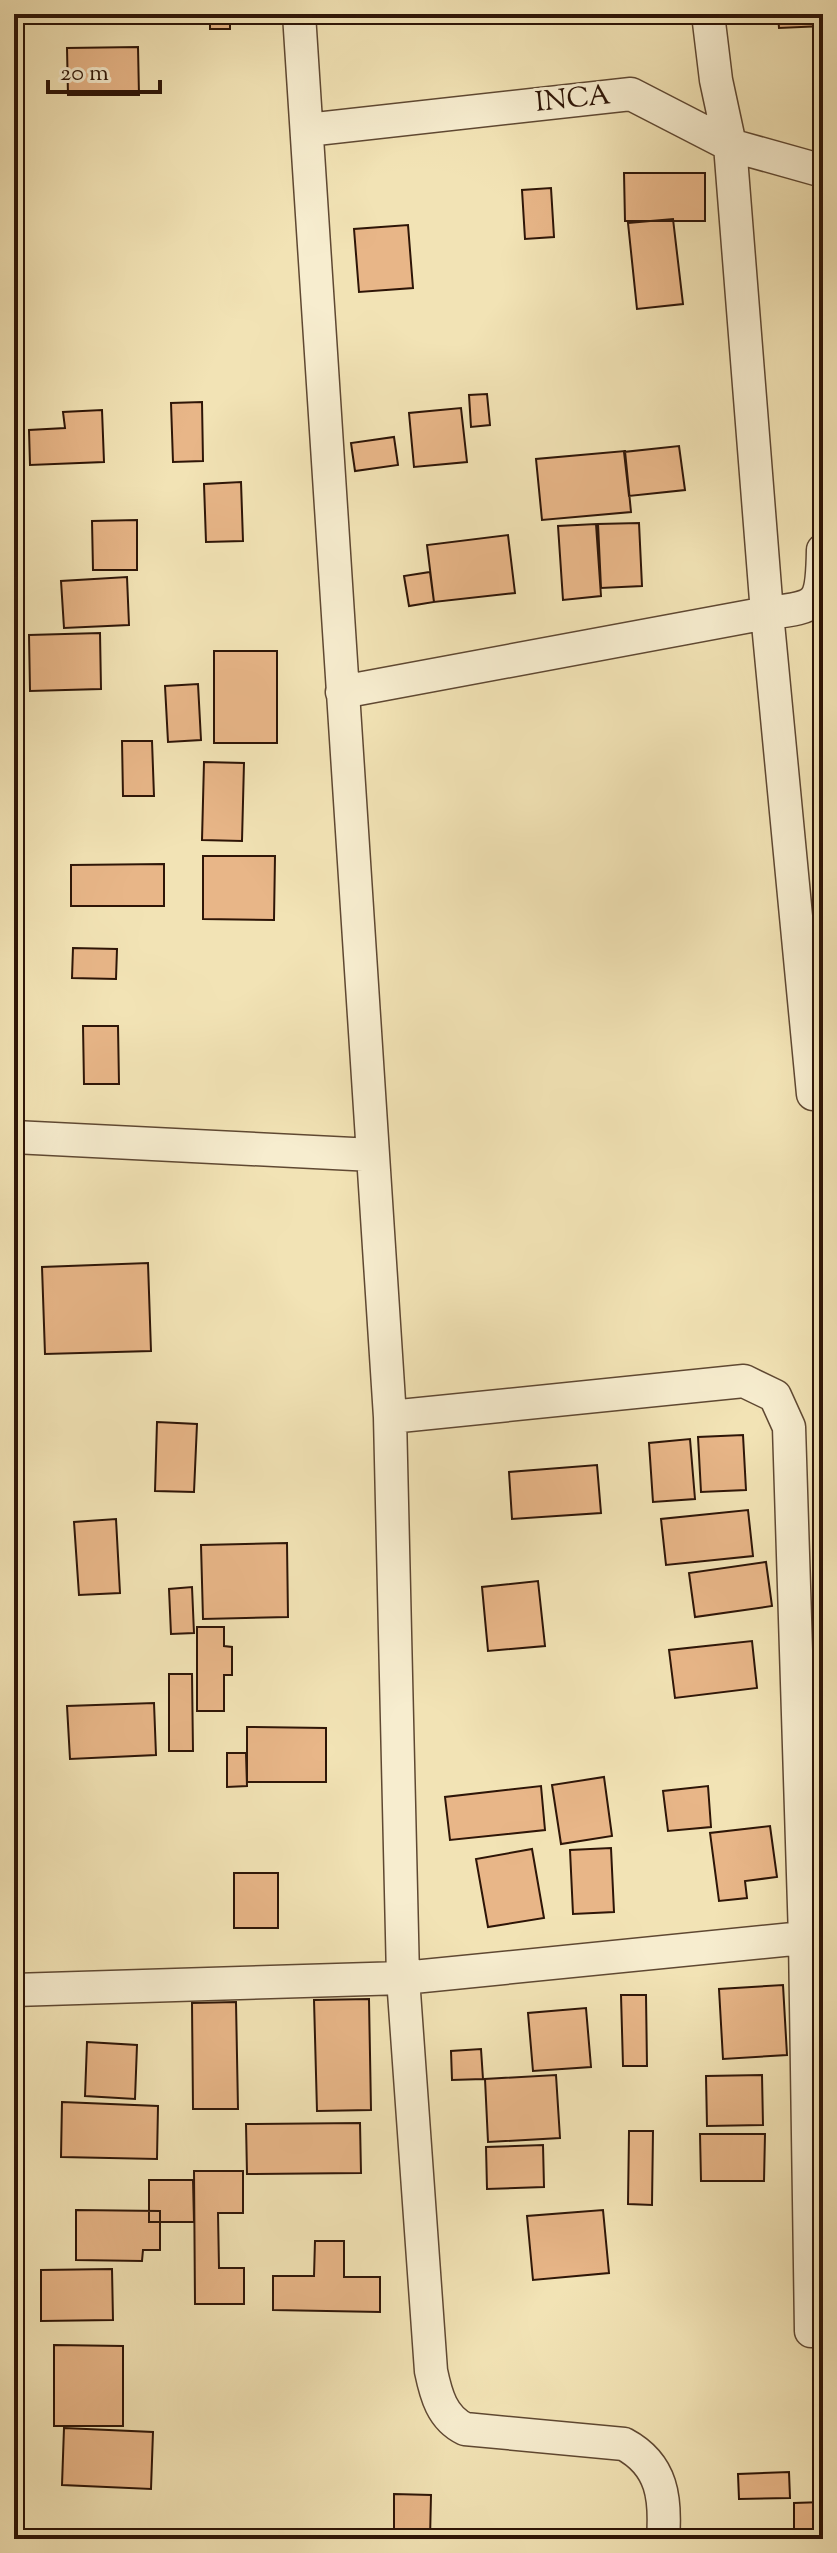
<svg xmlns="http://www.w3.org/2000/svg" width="837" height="2553" font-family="'Sorts Mill Goudy',serif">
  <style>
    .building { fill: #e8b688; stroke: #2e1507; stroke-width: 2 }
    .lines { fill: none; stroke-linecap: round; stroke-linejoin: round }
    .minor-casing { stroke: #5f4832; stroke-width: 35 }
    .minor { stroke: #f7edcf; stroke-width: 32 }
    .labels { text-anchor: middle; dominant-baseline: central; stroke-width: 6; stroke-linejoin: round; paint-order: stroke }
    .street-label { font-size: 28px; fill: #2e1507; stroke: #f7edcf }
  </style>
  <rect width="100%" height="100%" fill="#f2e3b5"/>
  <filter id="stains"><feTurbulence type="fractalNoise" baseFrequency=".0025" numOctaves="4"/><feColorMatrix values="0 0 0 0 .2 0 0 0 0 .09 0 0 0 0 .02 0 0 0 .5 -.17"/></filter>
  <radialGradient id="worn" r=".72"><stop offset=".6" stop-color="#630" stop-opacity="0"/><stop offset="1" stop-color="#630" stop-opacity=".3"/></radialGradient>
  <path class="building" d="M51,14H193V18L51,17Z
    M210,14H230V29H210Z
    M492,14H537V15L494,23Z
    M640,14H670V20L641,23Z
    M778,14H823V26L779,28Z
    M138,47L139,95H68L67,48Z
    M624,173H705V221H625Z
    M551,188L554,237L525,239L522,190Z
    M673,219L683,304L637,309L628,223Z
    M408,225L413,288L359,292L354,229Z
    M487,394L490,425L471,427L469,395Z
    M202,402L203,461L173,462L171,403Z
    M461,408L467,462L414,467L409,413Z
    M102,410L104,462L30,465L29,430L65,428L63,412Z
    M394,437L398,465L355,471L351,443Z
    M679,446L685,490L629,496L624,452Z
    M625,451L631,512L542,520L536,459Z
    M241,482L243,541L206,542L204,484Z
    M137,520V570H93L92,521Z
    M639,523L642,586L601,588L598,524Z
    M596,524L601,596L563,600L558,526Z
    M508,535L515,593L434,602L427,545Z
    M430,572L434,602L409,606L404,576Z
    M127,577L129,625L64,628L61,581Z
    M100,633L101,689L30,691L29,635Z
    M214,651H277V743H214Z
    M198,684L201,740L168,742L165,686Z
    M122,741H152L154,796H123Z
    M204,762L244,763L242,841L202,840Z
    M203,856H275L274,920L203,919Z
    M164,864V906H71V865Z
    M73,948L117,949L116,979L72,978Z
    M83,1026H118L119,1084H84Z
    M148,1263L151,1351L45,1354L42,1267Z
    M157,1422L197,1424L194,1492L155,1491Z
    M743,1435L746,1490L701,1492L698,1437Z
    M690,1439L695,1499L653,1502L649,1443Z
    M597,1465L601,1513L512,1519L509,1472Z
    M748,1510L753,1556L666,1565L661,1519Z
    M116,1519L120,1593L79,1595L74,1522Z
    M287,1543L288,1617L203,1619L201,1545Z
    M766,1562L772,1606L695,1617L689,1573Z
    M538,1581L545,1646L488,1651L482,1587Z
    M192,1587L194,1633L171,1634L169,1589Z
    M197,1627H224V1646L232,1647V1675H224V1711H197Z
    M752,1641L757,1688L675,1698L669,1650Z
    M169,1674H192L193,1751H169Z
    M154,1703L156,1755L70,1759L67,1706Z
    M247,1727L326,1728V1782H247Z
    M227,1753H246L247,1786L227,1787Z
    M604,1777L612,1836L561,1844L552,1785Z
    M541,1786L545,1830L450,1840L445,1797Z
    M708,1786L711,1827L668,1831L663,1791Z
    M770,1826L777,1877L745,1881L747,1898L719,1901L710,1833Z
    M611,1848L614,1912L573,1914L570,1850Z
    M532,1849L544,1918L488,1927L476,1859Z
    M234,1873H278V1928H234Z
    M783,1985L787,2055L723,2059L719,1989Z
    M621,1995H646L647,2066H623Z
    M369,1999L371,2110L317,2111L314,2000Z
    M236,2002L238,2109H193L192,2003Z
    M586,2008L591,2067L533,2071L528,2013Z
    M87,2042L137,2045L135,2099L85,2096Z
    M481,2049L483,2079L452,2080L451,2051Z
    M556,2075L560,2138L488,2142L485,2079Z
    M762,2075L763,2125L707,2126L706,2076Z
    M62,2102L158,2106L157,2159L61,2157Z
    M360,2123L361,2173L247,2174L246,2124Z
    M629,2131H653L652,2205L628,2204Z
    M700,2134H765L764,2181H701Z
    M543,2145L544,2187L487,2189L486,2147Z
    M194,2171H243V2213H218L219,2268H244V2304H195Z
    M149,2180H193L194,2222H149Z
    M76,2210L160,2211V2250H143L142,2261L76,2260Z
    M603,2210L609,2273L533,2280L527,2216Z
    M315,2241H344V2277H380V2312L273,2310V2276H314Z
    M112,2269L113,2320L41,2321V2270Z
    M54,2345L123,2346V2426H54Z
    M64,2428L153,2432L151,2489L62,2485Z
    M789,2472L790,2498L739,2499L738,2474Z
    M394,2494L431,2495L430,2539H394Z
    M823,2502V2539H794V2503Z"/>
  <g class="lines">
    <g class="minor-casing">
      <path id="minor" d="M299,14L390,1417L403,1978L431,2371C436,2395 442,2418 465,2429L624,2444C663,2465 666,2499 663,2539
        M708,14L716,80L730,145L767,613L813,1094
        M307,130L631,94L730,145L823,171
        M342,692L767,613C820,607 822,605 823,550
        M14,1137L373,1155
        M390,1417L744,1381L775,1396L789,1427L805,1938L811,2331
        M14,1990L403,1978L823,1936"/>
    </g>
    <use href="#minor" class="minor"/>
  </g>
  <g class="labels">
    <g class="street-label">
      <text transform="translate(573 100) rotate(-6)">INCA</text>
    </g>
  </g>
  <rect width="837" height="2553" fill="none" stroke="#f2e3b5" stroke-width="48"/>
  <rect x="16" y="16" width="805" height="2521" fill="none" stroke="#2e1507" stroke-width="4"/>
  <rect x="24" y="24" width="789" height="2505" fill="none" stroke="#2e1507" stroke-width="2"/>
  <path d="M48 80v12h112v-12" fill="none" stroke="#2e1507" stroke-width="4"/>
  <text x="60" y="80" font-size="24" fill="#2e1507" stroke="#f7edcf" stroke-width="6" paint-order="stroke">20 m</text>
  <rect width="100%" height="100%" filter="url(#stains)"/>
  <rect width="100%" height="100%" fill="url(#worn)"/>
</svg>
